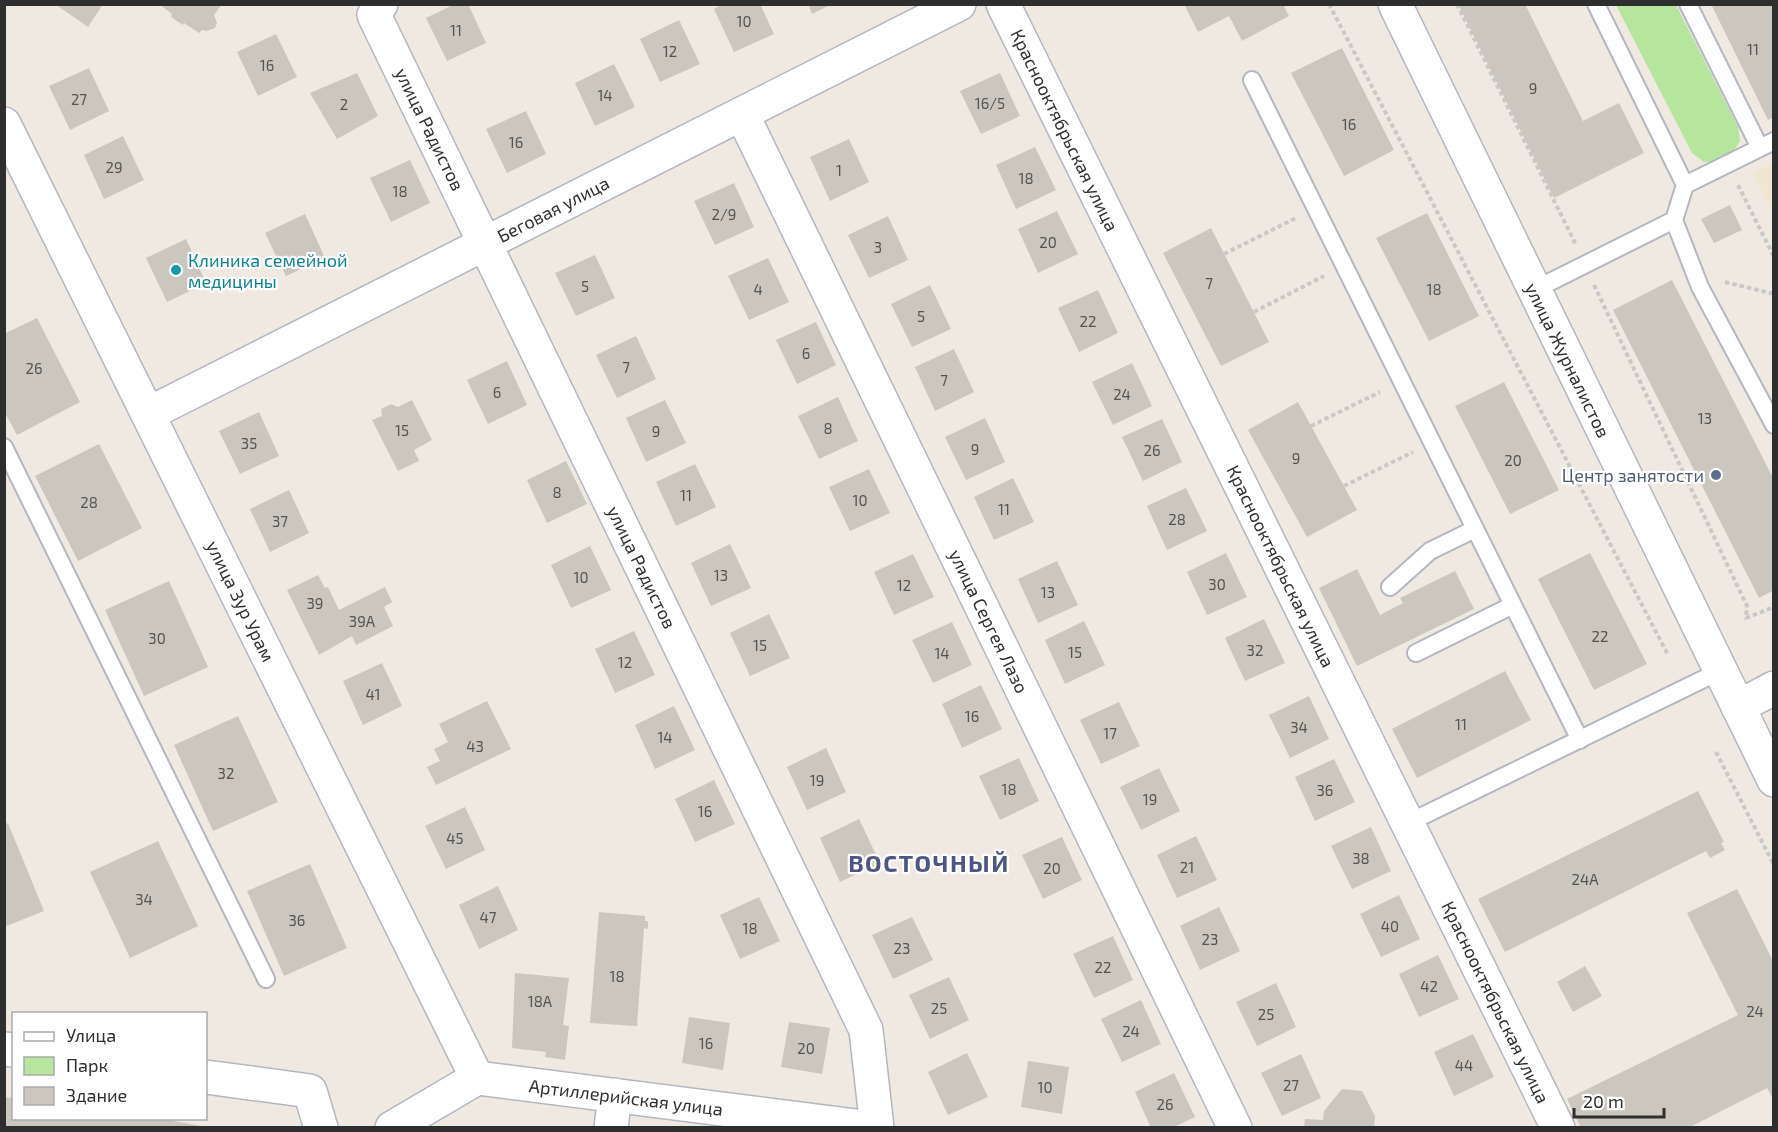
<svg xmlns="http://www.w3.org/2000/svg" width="1778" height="1132" font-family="'Exo 2',sans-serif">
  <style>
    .education { fill: #f0e6d1 }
    .green { fill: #b6e59e }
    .building { fill: #cbc7bf }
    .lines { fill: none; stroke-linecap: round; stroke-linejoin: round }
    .service-casing { stroke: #b4b7c1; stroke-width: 20 }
    .minor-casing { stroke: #b4b7c1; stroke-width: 36 }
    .tertiary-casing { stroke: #b4b7c1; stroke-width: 36 }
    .path { stroke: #c9c9c9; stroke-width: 4; stroke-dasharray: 4.5 3; stroke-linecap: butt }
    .service { stroke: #fff; stroke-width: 16 }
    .minor { stroke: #fff; stroke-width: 33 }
    .tertiary { stroke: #fff; stroke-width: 33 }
    .culture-dot { fill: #0f9aa8; stroke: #fff; stroke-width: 2 }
    .service-dot { fill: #5c6f8a; stroke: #fff; stroke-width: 2 }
    .labels { text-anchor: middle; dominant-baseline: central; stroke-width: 4.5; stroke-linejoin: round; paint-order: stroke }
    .number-label { font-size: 15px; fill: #555452 }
    .street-label { font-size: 18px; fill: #2e2e2e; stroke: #fff }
    .culture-label { font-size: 18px; fill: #0d838f; stroke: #fff; text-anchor: start }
    .service-label { font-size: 18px; fill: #4e5e75; stroke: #fff; text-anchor: end }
    .district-label { font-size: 24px; font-weight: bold; letter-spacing: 1.5px; fill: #4d5680; stroke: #fff }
  </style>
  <rect width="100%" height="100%" fill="#efe9e1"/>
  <path class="education" d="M1773,163V214L1753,173Z"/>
  <path class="green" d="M1616,5H1676L1738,127L1740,141L1733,152L1720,162H1704L1692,153Z"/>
  <path class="building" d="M55,4H103L88,27Z
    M159,4H222L214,15L217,23L215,28L207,31L202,30L199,33L184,23L183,25L171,17L172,14Z
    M455,4H468L486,43L447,61L426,18Z
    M723,4H760L774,34L734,52L714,9Z
    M808,4H832L812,14Z
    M1184,4H1283L1289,16L1242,41L1229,16L1198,32Z
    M1458,4H1525L1583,121L1619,103L1644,153L1554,198Z
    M1711,4H1771L1774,10V117L1768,120Z
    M679,20L700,64L660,82L640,39Z
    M276,34L297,77L258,96L237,52Z
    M1342,48L1394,150L1344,176L1291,73Z
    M614,64L635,107L595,126L575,83Z
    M89,68L109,111L70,130L49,86Z
    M357,73L378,116L337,139L310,93Z
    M1000,73L1020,116L981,134L960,91Z
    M526,111L546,154L507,173L486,129Z
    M123,136L144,180L104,199L84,155Z
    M849,139L869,182L830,201L810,157Z
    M1035,147L1056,190L1016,209L996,165Z
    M410,160L430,203L391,222L370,178Z
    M734,183L754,227L715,245L694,201Z
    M1730,205L1742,230L1714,243L1701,219Z
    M1057,211L1078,254L1038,273L1018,229Z
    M1427,213L1479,316L1429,341L1376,238Z
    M305,214L325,258L286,276L265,233Z
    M888,216L908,260L869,278L848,235Z
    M1211,228L1269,342L1221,366L1163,253Z
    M186,239L206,283L167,302L146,258Z
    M595,255L615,298L576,316L555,273Z
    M768,258L789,302L749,320L728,276Z
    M1672,280L1774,480V590L1759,598L1613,310Z
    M930,285L951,329L912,347L891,304Z
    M1098,290L1118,333L1079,352L1058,308Z
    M37,318L80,402L17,435L4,411V334Z
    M816,322L836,365L797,384L776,340Z
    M636,336L656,379L617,398L596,355Z
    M954,349L974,392L935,411L915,367Z
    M507,361L527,405L488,424L467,380Z
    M1132,363L1152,406L1113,425L1092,382Z
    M1504,382L1559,490L1510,514L1455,406Z
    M838,397L858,441L819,459L798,416Z
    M412,400L432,440L414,450L419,461L398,471L372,420L382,416L381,409L391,404L398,407Z
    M665,400L686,443L646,462L626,418Z
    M1298,402L1357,510L1307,537L1248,430Z
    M259,412L279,456L240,474L219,431Z
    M985,418L1005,462L966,480L945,437Z
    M1162,419L1182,462L1143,481L1122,437Z
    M99,444L142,528L78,561L35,476Z
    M566,461L587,504L547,523L527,480Z
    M695,464L716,507L676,526L656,482Z
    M869,469L890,513L850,531L829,487Z
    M1013,478L1034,522L994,540L974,497Z
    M1186,488L1207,531L1167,550L1147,506Z
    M289,490L309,533L270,552L250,509Z
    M730,544L751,588L711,606L691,563Z
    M590,546L611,590L571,608L551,565Z
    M1226,553L1247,597L1207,615L1187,572Z
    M1590,553L1647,664L1594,690L1538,579Z
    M913,554L934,597L894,615L874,572Z
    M1057,561L1078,605L1038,623L1018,579Z
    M1357,569L1380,615L1403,603L1400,598L1455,571L1474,609L1357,666L1319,588Z
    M318,575L325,588L328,587L339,610L385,587L392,602L384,607L393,626L356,645L352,636L319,655L287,590Z
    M169,581L208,667L144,696L105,610Z
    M769,614L790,658L750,676L730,633Z
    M1264,619L1285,663L1245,681L1225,638Z
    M1084,621L1105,665L1065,684L1045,640Z
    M952,622L972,665L933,683L912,640Z
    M634,631L655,675L615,693L595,649Z
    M382,663L402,706L363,725L343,681Z
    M1505,671L1531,720L1417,778L1392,729Z
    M981,685L1002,729L962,748L942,704Z
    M1309,696L1329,739L1290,758L1269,715Z
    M487,701L511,749L436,785L427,767L440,761L434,749L448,742L439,724Z
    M1119,702L1140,746L1101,764L1080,720Z
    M674,706L695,750L655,769L635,725Z
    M238,716L278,802L213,831L174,745Z
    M826,748L846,792L807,810L787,767Z
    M1019,758L1039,801L1000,820L979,776Z
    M1334,759L1355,802L1315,821L1295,777Z
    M1159,768L1180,811L1141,830L1120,787Z
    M714,780L735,824L695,842L675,799Z
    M1698,791L1724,842L1721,843L1725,850L1710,858L1706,851L1505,952L1478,899Z
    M465,807L485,850L446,869L425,826Z
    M859,819L880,863L840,882L820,838Z
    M8,823L44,911L4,927V825Z
    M1371,827L1391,871L1352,889L1331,846Z
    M1196,836L1217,880L1177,898L1157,855Z
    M1062,837L1082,880L1043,899L1022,855Z
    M158,841L198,926L130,958L90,872Z
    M310,864L347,948L284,976L247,891Z
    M498,886L518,930L479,949L459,905Z
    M1737,889L1774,963V1003L1772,1004L1774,1008V1101L1767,1088L1688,1128H1581L1567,1099L1738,1015L1687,913Z
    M1399,895L1420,939L1381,957L1360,914Z
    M759,897L780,941L740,959L720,915Z
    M1219,907L1240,951L1200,970L1180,926Z
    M599,912L645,916V921H648V929L644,928L637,1026L590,1023Z
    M912,917L933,960L893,979L872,935Z
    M1113,936L1133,980L1094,998L1073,954Z
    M1438,955L1459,999L1419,1017L1399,974Z
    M1585,966L1602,996L1573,1012L1557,982Z
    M515,973L569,978L563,1025L569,1026L565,1060L545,1057L546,1052L512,1048Z
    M949,977L969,1020L930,1039L909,995Z
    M1276,983L1296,1027L1257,1046L1236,1002Z
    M1141,1000L1161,1044L1122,1062L1101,1019Z
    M689,1017L730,1023L723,1070L682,1063Z
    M789,1022L830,1028L822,1074L781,1067Z
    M1473,1034L1494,1077L1454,1096L1434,1052Z
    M967,1053L988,1097L948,1115L928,1072Z
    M1301,1054L1321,1098L1282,1116L1261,1073Z
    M1028,1061L1069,1067L1062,1114L1021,1107Z
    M1174,1073L1195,1117L1172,1128H1151L1135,1092Z
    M1342,1089L1362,1091L1375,1116L1374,1128H1304L1305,1119L1323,1120L1324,1111Z
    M4,1097L14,1098V1118H158L212,1128H4Z"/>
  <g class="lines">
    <g class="service-casing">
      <path id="service" d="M1596,4L1685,185
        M1688,4L1760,148
        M1252,80L1580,740
        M1674,220L1700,287L1774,425
        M1534,290L1674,220L1685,185L1774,141
        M4,447L266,979
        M1390,587L1430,551L1475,529
        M1416,653L1513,605
        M1408,823L1720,671"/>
    </g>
    <g class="minor-casing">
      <path id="minor" d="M381,4L374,15L866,1030L877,1128
        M1003,4L1558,1128
        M742,114L1235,1128
        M4,124L477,1078
        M148,414L959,4
        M1738,707L1774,688
        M4,1049L14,1050
        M206,1077L310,1091L321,1128
        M392,1128L477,1078L872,1128
        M611,1128L615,1095"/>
    </g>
    <g class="tertiary-casing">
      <path id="tertiary" d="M1395,4L1774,780"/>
    </g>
    <path class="path" d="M1329,4L1668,655
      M1457,4L1576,245
      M1738,185L1774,257
      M1224,254L1296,218
      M1725,282L1774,294
      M1594,285L1747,606L1746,618L1774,607
      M1254,312L1324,276
      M1311,426L1380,392
      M1344,486L1413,452
      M1716,752L1774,865"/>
    <use href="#service" class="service"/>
    <use href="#minor" class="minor"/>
    <use href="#tertiary" class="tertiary"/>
  </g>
  <circle class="culture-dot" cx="176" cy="270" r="6"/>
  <circle class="service-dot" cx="1716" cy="475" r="6"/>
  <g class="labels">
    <g class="number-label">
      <text x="744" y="21">10</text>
      <text x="456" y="30">11</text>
      <text x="1753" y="49">11</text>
      <text x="670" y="51">12</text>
      <text x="267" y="65">16</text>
      <text x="1533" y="88">9</text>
      <text x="605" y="95">14</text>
      <text x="79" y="99">27</text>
      <text x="990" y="103">16/5</text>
      <text x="344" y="104">2</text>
      <text x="1349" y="124">16</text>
      <text x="516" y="142">16</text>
      <text x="114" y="167">29</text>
      <text x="839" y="170">1</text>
      <text x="1026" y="178">18</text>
      <text x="400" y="191">18</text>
      <text x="724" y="214">2/9</text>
      <text x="1048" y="242">20</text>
      <text x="878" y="247">3</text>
      <text x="1209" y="283">7</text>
      <text x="585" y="286">5</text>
      <text x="758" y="289">4</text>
      <text x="1434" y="289">18</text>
      <text x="921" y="316">5</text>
      <text x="1088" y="321">22</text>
      <text x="806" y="353">6</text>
      <text x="626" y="367">7</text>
      <text x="34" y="368">26</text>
      <text x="944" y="380">7</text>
      <text x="497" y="392">6</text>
      <text x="1122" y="394">24</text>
      <text x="1705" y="418">13</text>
      <text x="828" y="428">8</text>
      <text x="402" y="430">15</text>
      <text x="656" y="431">9</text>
      <text x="249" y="443">35</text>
      <text x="975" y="449">9</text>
      <text x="1152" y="450">26</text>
      <text x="1296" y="458">9</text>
      <text x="1513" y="460">20</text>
      <text x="557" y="492">8</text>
      <text x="686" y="495">11</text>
      <text x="860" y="500">10</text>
      <text x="89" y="502">28</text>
      <text x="1004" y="509">11</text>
      <text x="1177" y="519">28</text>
      <text x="280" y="521">37</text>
      <text x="721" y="575">13</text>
      <text x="581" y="577">10</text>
      <text x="1217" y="584">30</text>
      <text x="904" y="585">12</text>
      <text x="1048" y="592">13</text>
      <text x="315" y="603">39</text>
      <text x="362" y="621">39А</text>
      <text x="1600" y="636">22</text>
      <text x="157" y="638">30</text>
      <text x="760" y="645">15</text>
      <text x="1255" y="650">32</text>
      <text x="1075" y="652">15</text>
      <text x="942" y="653">14</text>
      <text x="625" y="662">12</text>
      <text x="373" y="694">41</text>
      <text x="972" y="716">16</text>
      <text x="1461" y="724">11</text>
      <text x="1299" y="727">34</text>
      <text x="1110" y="733">17</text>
      <text x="665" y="737">14</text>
      <text x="475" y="746">43</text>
      <text x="226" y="773">32</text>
      <text x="817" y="780">19</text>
      <text x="1009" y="789">18</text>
      <text x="1325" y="790">36</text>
      <text x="1150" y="799">19</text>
      <text x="705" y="811">16</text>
      <text x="455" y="838">45</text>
      <text x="1361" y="858">38</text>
      <text x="1187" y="867">21</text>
      <text x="1052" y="868">20</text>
      <text x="1585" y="879">24А</text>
      <text x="144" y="899">34</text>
      <text x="488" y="917">47</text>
      <text x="297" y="920">36</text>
      <text x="1390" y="926">40</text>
      <text x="750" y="928">18</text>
      <text x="1210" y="939">23</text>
      <text x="902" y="948">23</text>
      <text x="1103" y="967">22</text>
      <text x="617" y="976">18</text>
      <text x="1429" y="986">42</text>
      <text x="540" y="1001">18А</text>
      <text x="939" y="1008">25</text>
      <text x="1755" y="1011">24</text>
      <text x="1266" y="1014">25</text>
      <text x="1131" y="1031">24</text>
      <text x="706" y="1043">16</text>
      <text x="806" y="1048">20</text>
      <text x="1464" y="1065">44</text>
      <text x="1291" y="1085">27</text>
      <text x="1045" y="1087">10</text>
      <text x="1165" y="1104">26</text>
    </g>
    <g class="street-label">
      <text transform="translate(430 129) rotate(64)">улица Радистов</text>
      <text transform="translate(1065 130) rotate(64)">Краснооктябрьская улица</text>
      <text transform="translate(553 209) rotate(-27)">Беговая улица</text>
      <text transform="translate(1568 360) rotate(64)">улица Журналистов</text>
      <text transform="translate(1281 566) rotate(64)">Краснооктябрьская улица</text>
      <text transform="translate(642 567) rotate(64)">улица Радистов</text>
      <text transform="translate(241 601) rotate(64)">улица Зур Урам</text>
      <text transform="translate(989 621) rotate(64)">улица Сергея Лазо</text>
      <text transform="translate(1496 1002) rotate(64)">Краснооктябрьская улица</text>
      <text transform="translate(626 1097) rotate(7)">Артиллерийская улица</text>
    </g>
    <g class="culture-label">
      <text x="188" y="260">Клиника семейной<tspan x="188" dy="21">медицины</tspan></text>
    </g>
    <g class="service-label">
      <text x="1704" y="475">Центр занятости</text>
    </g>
    <g class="district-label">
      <text x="929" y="862">ВОСТОЧНЫЙ</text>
    </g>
  </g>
  <rect width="1778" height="1132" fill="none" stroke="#2e2e2e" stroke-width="12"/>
  <rect x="12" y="1012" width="195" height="108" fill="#ffffff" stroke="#ababab" stroke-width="1.5"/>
  <rect x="24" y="1032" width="30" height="9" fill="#ffffff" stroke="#ababab" stroke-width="1.5"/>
  <text x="66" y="1042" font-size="18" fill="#2e2e2e">Улица</text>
  <rect x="24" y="1057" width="30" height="18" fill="#b6e59e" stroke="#ababab" stroke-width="1.5"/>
  <text x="66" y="1072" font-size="18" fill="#2e2e2e">Парк</text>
  <rect x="24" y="1087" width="30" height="18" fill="#cbc7bf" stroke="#ababab" stroke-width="1.5"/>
  <text x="66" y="1102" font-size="18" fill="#2e2e2e">Здание</text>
  <path d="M1574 1108v9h90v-9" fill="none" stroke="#2e2e2e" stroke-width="3"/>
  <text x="1583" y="1108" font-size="18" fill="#2e2e2e" stroke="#ffffff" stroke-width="4.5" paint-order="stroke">20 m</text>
</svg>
